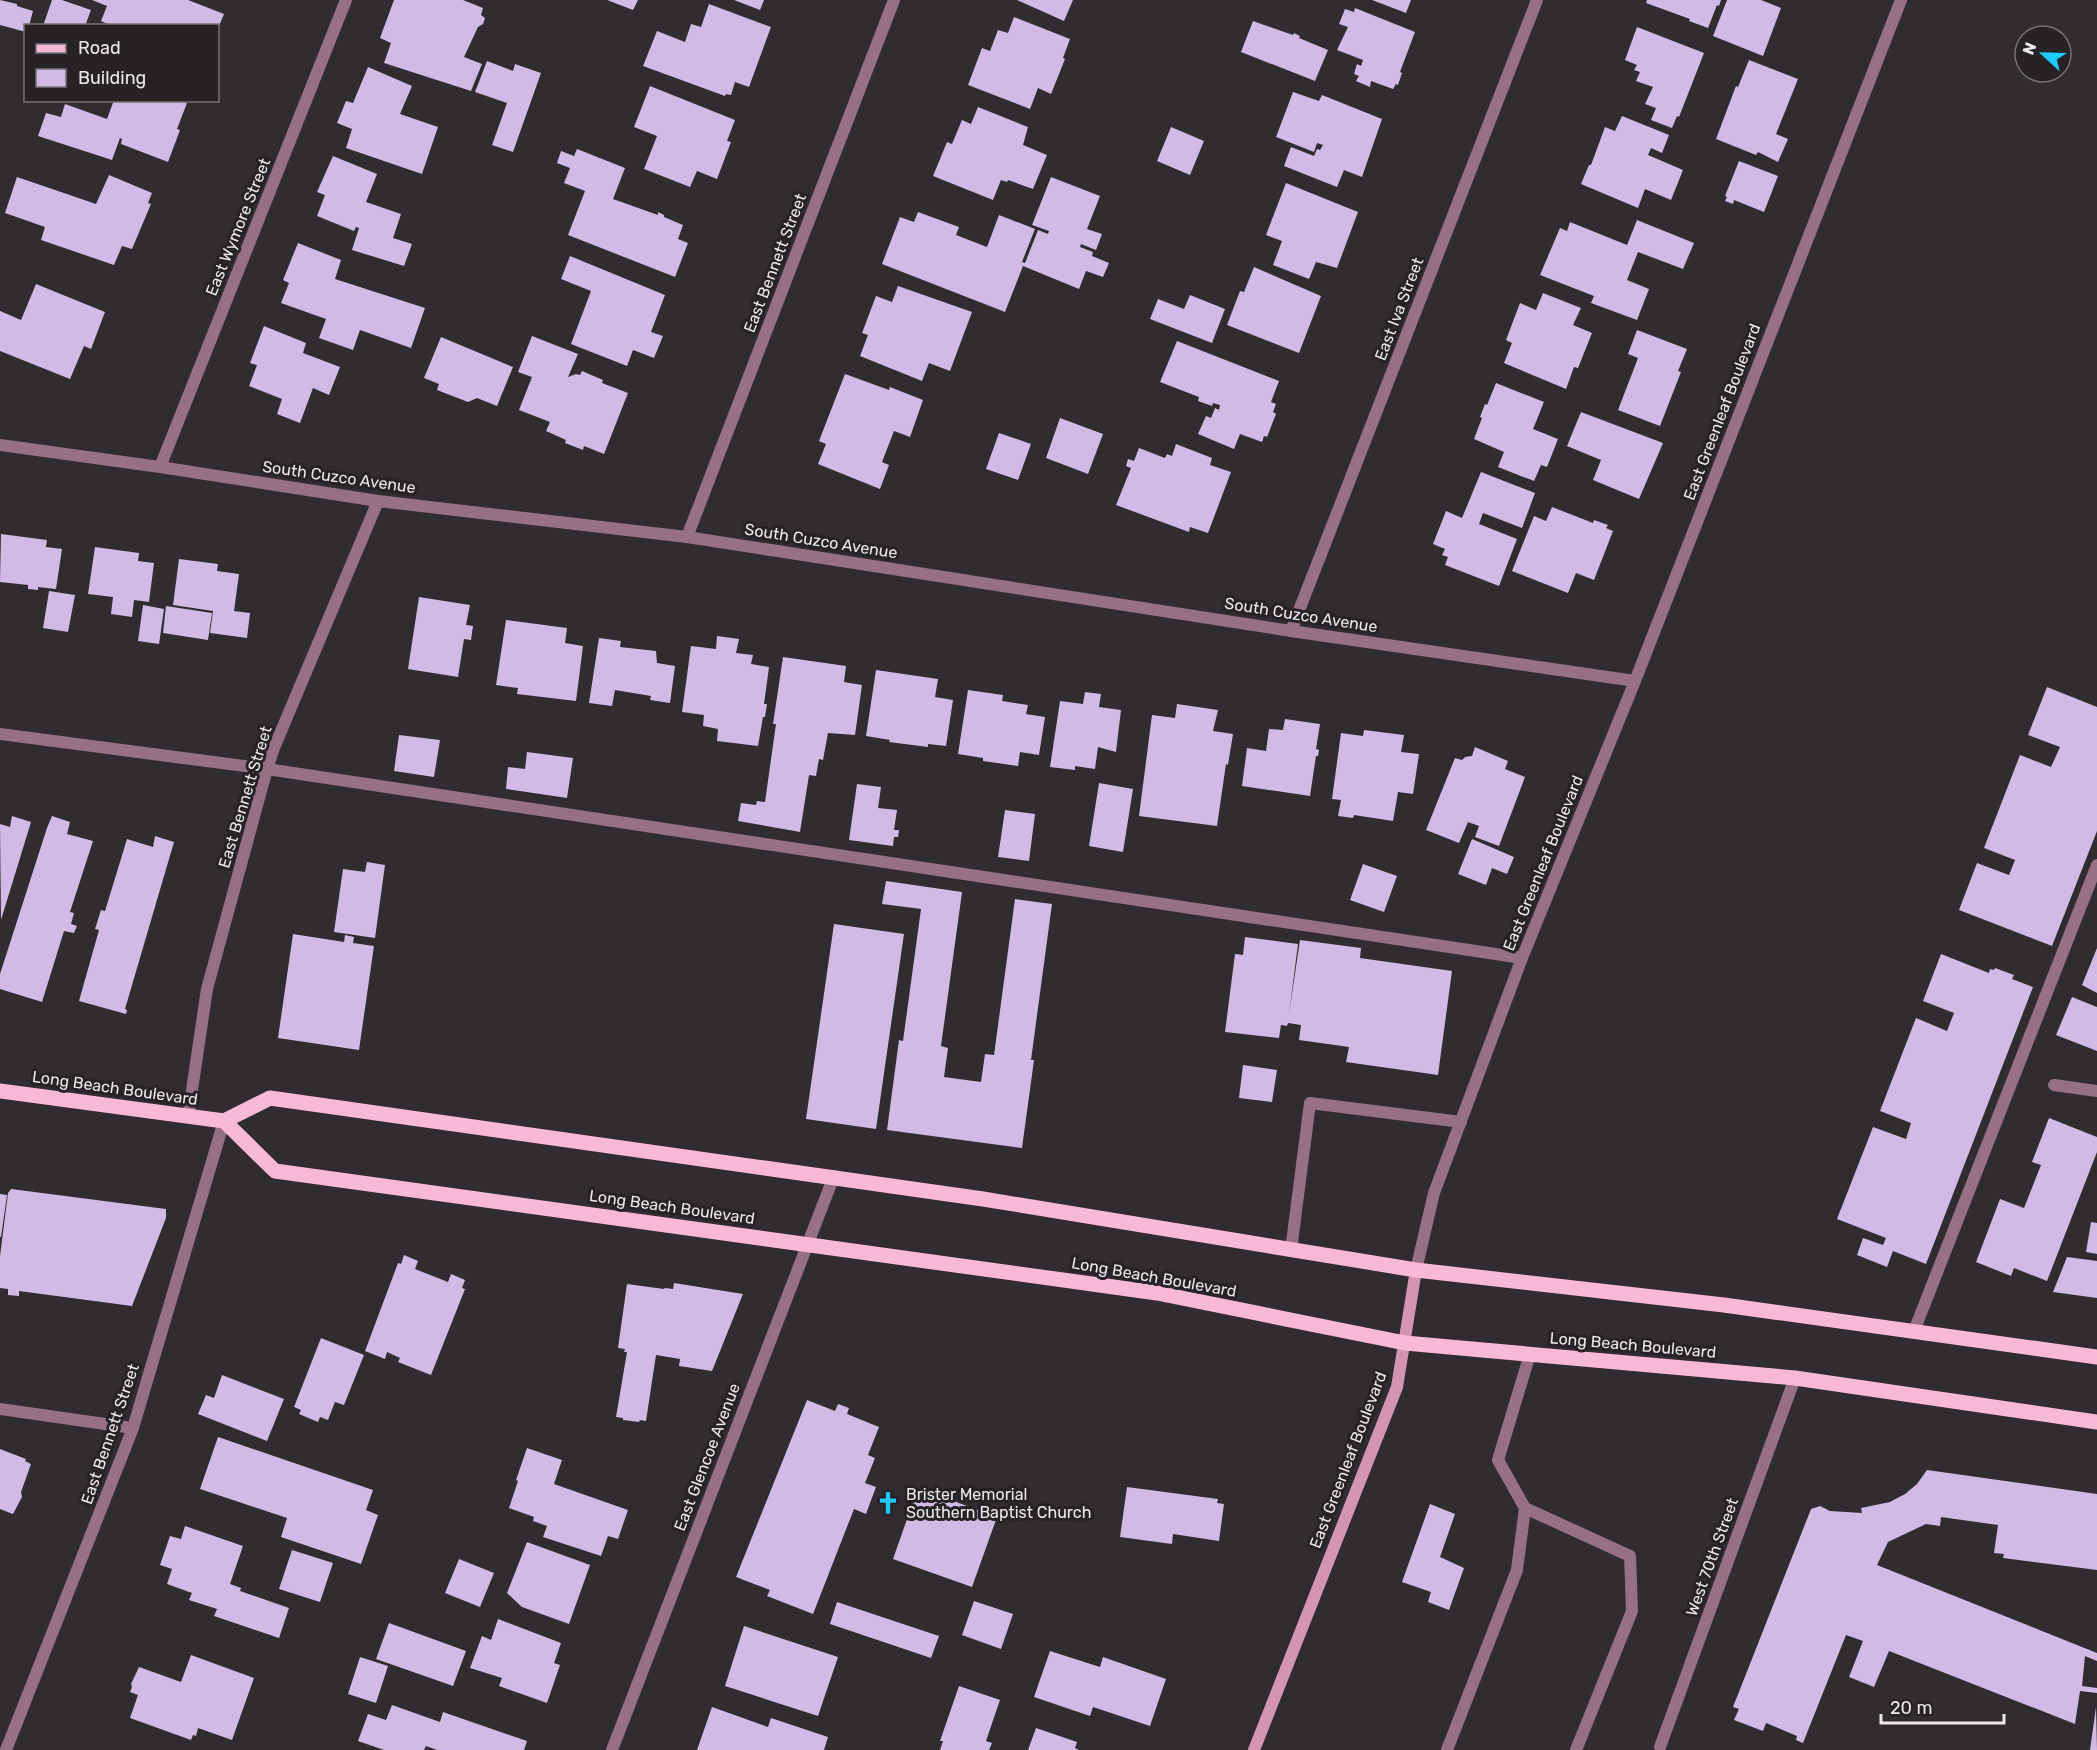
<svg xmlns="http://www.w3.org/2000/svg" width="2097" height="1750" font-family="Rubik,sans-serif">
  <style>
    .building { fill: #d1bae6 }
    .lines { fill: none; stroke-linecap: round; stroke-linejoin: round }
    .lane { stroke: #987083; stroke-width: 12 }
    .street { stroke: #987083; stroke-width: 12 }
    .secondary { stroke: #d495b3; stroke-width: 12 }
    .primary { stroke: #f9b8d6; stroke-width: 15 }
    .labels { text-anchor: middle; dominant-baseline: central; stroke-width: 6; stroke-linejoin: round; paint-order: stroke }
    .street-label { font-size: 16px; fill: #ebe9eb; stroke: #262226 }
    .poi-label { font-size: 16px; fill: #ebe9eb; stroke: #262226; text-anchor: start }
  </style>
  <rect width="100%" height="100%" fill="#302c30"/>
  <path class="building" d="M0,0L17,4V6L33,11L29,26H26V32L0,25Z
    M52,0H62L91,10L85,26H43Z
    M92,0H188L224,14L219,26H112L101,21L107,6Z
    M394,0H463L483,8L481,15L485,18L483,24L478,27L464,57L482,64L471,91L384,63L391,43L380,38Z
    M607,0H638L633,10Z
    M734,0H764L760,10Z
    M1017,0H1073L1064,21Z
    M1372,0H1411L1406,13Z
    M1647,0H1721L1719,6L1717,5L1708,28L1689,21L1690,19L1646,3Z
    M1727,0H1761L1781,8L1763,56L1713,36Z
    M709,4L771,27L749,87L735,82L731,95L726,94L725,96L643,66L657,31L685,42L691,24L701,27Z
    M1355,8L1415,32L1400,72L1402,73L1398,85L1396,84L1393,89L1371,81L1370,87L1356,81L1359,76L1354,74L1357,64L1361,66L1363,60L1337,50L1348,27L1339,24L1345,9L1354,12Z
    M1014,17L1070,39L1063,58L1065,59L1051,94L1038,88L1030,109L968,85L982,48L990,51L998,30L1008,33Z
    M1253,21L1293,35L1294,33L1300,36L1299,38L1328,50L1315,81L1241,52Z
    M1637,27L1704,53L1679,117L1677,116L1672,128L1651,120L1656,108L1645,104L1653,87L1636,81L1640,72L1634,70L1637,65L1625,60Z
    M1749,60L1798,79L1776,134L1788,139L1778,162L1758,152L1756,155L1716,139L1736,86L1738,87Z
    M487,61L513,71L515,64L541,73L513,152L492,145L507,103L475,92Z
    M368,67L412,86L400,114L438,127L422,174L346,148L352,129L337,123L346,101L353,103Z
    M650,86L735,120L727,141L731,142L717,179L697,171L690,187L644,169L657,136L634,127Z
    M1293,92L1319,101L1322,95L1382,119L1362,177L1344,170L1337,187L1284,166L1291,147L1314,156L1317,149L1320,150L1323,145L1317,143L1314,152L1276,137Z
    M114,100H180L187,103L177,129L180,130L168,162L121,144L122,139L120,138L112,160L38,136L46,113L61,117L65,104L107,119Z
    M978,107L1028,127L1023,145L1047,155L1033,189L1008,180L1007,182L1001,180L993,200L933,176L947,142L952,144L962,120L971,124Z
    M1622,116L1669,135L1662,153L1651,148L1648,155L1683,170L1671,200L1645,189L1638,208L1581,184L1589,165H1591L1605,127L1615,131Z
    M1171,127L1204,141L1190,175L1157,161Z
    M577,149L625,168L613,199L658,215V212L664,215V217L683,225L678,239L688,243L675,277L568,235L585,191L564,183L570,168L557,163L561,151L574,156Z
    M333,156L377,174L366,202L401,214L393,238L412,244L404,266L352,250L359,228L356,227L354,231L317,216L325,195L317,192Z
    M1739,161L1778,176L1764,212L1734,200L1733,204L1725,201L1727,197L1725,196Z
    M109,175L152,193L148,203L151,204L132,249L122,246L114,265L41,240L45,227L5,213L17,177L96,204Z
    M1051,177L1100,196L1087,229L1102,234L1096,250L1081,244L1080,247L1093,252L1092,256L1109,263L1103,277L1086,271L1079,289L1023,266L1005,312L882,264L900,217L914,222L918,212L959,227L956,235L987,247L999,215L1035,229L1022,262L1025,263L1038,230L1048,234L1049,231L1032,225Z
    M1286,183L1358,212L1337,268L1316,262L1309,279L1273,265L1282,241L1266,235Z
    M1637,220L1694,243L1683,269L1638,252L1627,280L1649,289L1637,320L1591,303L1594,296L1540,275L1560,228L1567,231L1570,222L1627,245Z
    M298,243L341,260L335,279L425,308L411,348L360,330L353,350L319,338L326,319L281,303L289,283L283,280Z
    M570,256L665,295L651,332L663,336L654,358L633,350L627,366L571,344L591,291L561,279Z
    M1254,267L1321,296L1299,353L1227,325L1240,291L1244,292Z
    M36,284L105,312L91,349L84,346L70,379L0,351V311L21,320Z
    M898,286L972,312L950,371L929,363L922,381L860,356L868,335L862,333L876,296L892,302Z
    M1543,293L1581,308L1573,325L1592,333L1578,368L1574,367L1566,389L1504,363L1512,343L1506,340L1520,303L1536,310Z
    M1190,295L1225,309L1212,343L1150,319L1158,299L1184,309Z
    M264,326L306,343L303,353L340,367L329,395L313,388L300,423L277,414L282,399L249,386L257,365L250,363Z
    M1637,330L1687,349L1678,371L1681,372L1660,426L1618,410L1638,358L1628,354Z
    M532,336L578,354L568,377L576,374L580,375L582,371L603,380L602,383L628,393L604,454L584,446L583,450L565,443L566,440L546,431L550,422L519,410L532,377L518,372Z
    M441,337L513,367L497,406L477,398L468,402L437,390L439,384L424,378Z
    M1177,341L1279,381L1271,402L1276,404L1273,412L1276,414L1267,437L1264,436L1262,442L1240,434L1234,449L1198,434L1206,416L1211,418L1215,408L1219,410L1220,405L1213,403L1212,406L1198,401L1199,397L1160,382Z
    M845,374L889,390L890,387L923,400L910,437L894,431L882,462L889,465L880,489L818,464L826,444L819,441Z
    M1496,383L1544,402L1533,429L1558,439L1547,467L1541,465L1534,481L1498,467L1504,452L1474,439L1482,418L1480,417L1485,404L1487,405Z
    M1581,412L1663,443L1639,499L1593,480L1601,460L1567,446Z
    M1060,418L1103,434L1088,474L1046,458Z
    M999,433L1031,444L1018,480L986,469Z
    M1176,444L1212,458L1210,465L1231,472L1208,533L1190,527L1189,532L1116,505L1131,468L1126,466L1128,459L1134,461L1139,448L1165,458L1167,454L1172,456Z
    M1481,472L1535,493L1522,528L1483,513L1479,524L1517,539L1499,586L1445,565L1448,557L1442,555L1445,549L1433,544L1446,511L1462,518Z
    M1552,507L1593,523L1594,520L1608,525L1606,528L1613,531L1594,580L1576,573L1568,593L1512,571L1534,516L1546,521Z
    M1,534L47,540L46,547L62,549L56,589L38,587V590L28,589V585L0,582Z
    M95,547L139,553L138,561L154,563L149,602L134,600L132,617L111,614L113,597L88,594Z
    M179,559L218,564L217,571L239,574L234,611L250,613L247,638L210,633L213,611L173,605Z
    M49,591L75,595L68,632L43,628Z
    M419,597L470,605L466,625L473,626L471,640L464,639L458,677L408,669Z
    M143,605L164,609L159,644L138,641Z
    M166,606L212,613L208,640L163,633Z
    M506,620L567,628L565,643L583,646L576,701L517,694L518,688L496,685Z
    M717,636L739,639L736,653L753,655L751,664L769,667L764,704H767L765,717H763L758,746L717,741L718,729L703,726L704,715L682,712L691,646L716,649Z
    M599,638L621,641L620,647L656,651L657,663L675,666L670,703L650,700L651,696L615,690L612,706L589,703Z
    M783,657L846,666L844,682L862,685L855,735L828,733L823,760L819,759L816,776L809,775L800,832L738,821L741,803L756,805L757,801L765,802L776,724H773Z
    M876,670L938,679L935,697L953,700L946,746L928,744V747L889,742L890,740L866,736Z
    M2047,687L2097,707V831L2052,946L1959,910L1977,863L2009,875L2015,860L1984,848L2020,755L2051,767L2060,747L2028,735Z
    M968,690L1003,695L1002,701L1028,705L1026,714L1045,717L1039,755L1020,752L1018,766L983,761V758L958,754Z
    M1085,692L1101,694L1099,707L1121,710L1116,752L1098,747L1095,769L1075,766V770L1050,767L1060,701L1083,704Z
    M1177,704L1218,710L1213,731L1233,734L1228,765L1226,764L1217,826L1139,816L1152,715L1175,718Z
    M1285,719L1320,724L1316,749L1319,750L1318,756H1316L1310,796L1242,786L1247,748L1266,751L1269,729L1283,730Z
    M1364,730L1404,735L1401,752L1419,754L1413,794L1398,792L1393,821L1354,815L1353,818L1338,816L1341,800L1332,799L1341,733L1363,736Z
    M399,735L440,740L434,777L394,771Z
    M1475,747L1508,761L1505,769L1525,777L1499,846L1475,837L1479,826L1468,822L1459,843L1426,830L1455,758L1462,760L1465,757L1472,756Z
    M527,752L573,758L567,798L506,789L508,767L525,769Z
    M1099,783L1133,789L1123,852L1089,846Z
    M857,784L881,787L878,808L897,810L894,830H899L898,837H894L893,846L849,840Z
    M1005,810L1035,814L1029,861L998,857Z
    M12,816L31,822L1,920L0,824L10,827Z
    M52,816L70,822L67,834L93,841L70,912L74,913L71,924L77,926L74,933L64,931L42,1002L0,989V974L47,828Z
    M155,836L174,842L125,1009L127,1010L126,1014L79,1001L99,930L95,929L101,910L105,911L127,839L153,847Z
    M1472,839L1514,857L1507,874L1492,868L1486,885L1458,874Z
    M367,862L385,865L375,938L334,932L343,869L365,872Z
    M1363,864L1397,876L1384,912L1350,900Z
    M886,881L962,892L941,1046L948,1048L944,1077L981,1082L985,1054L994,1055L1015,899L1052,904L1031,1060H1034L1022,1148L887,1130L899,1040L903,1041L921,909L882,904Z
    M834,924L904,934L876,1129L806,1119Z
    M293,934L344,942L345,935L354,937L353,943L374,946L359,1050L278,1038Z
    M1245,937L1298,944L1289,1014L1300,940L1361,948L1360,958L1452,971L1438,1075L1346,1062L1349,1047L1299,1040L1301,1025L1288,1023L1287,1026L1281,1025L1279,1038L1225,1032L1235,954L1243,955Z
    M2097,948V993L2082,985Z
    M1941,954L1989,973L1990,969L1994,970L1995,968L2014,975L2012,979L2033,987L1926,1264L1893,1251L1887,1267L1857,1255L1863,1238L1883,1245L1886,1238L1837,1219L1873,1127L1906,1139L1911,1123L1880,1111L1916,1018L1947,1031L1954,1013L1923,1001Z
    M2072,997L2097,1007V1051L2056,1035Z
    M1243,1065L1277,1070L1272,1102L1239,1098Z
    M2049,1118L2097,1137V1152L2047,1281L2014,1268L2011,1276L1976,1262L2000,1199L2024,1208L2041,1165L2032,1162Z
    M11,1189L166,1209V1218L132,1306L19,1291V1296L8,1295V1289L0,1288V1256L8,1193Z
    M0,1194L7,1195L1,1237H0Z
    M2091,1222L2097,1223V1254L2086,1252Z
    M404,1255L418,1261L415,1269L448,1282L451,1274L465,1280L462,1288L465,1289L431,1375L398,1362L400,1358L387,1352L385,1359L365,1351L398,1263L401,1264Z
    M2067,1257L2097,1261V1298L2053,1292Z
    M674,1283L743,1294L712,1371L679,1366L680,1359L656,1355L646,1421L640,1420L639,1422L623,1420V1418L616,1417L627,1352H624L625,1349L618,1348L627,1284L664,1289L665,1288L673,1289Z
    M321,1338L364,1355L344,1405L335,1402L328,1420L320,1417L318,1422L299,1414L301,1410L294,1407Z
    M222,1375L284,1399L267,1441L198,1414L206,1395L214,1398Z
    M807,1400L835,1411L838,1404L849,1408L847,1414L879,1427L868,1455L875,1458L865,1483L876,1487L866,1514L854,1509L813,1614L767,1596L770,1590L736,1577Z
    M218,1437L373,1490L366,1510L378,1515L361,1564L281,1537L287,1518L200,1489Z
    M527,1448L562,1460L554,1484L628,1510L618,1539L608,1536L601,1556L543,1537L547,1526L533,1521L534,1517L509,1508L518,1481L516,1480Z
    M0,1449L26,1459L25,1461L31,1464L21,1492L22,1497L13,1514L0,1509Z
    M1927,1470L2097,1494V1570L2003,1558L2004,1554L1994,1553L1998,1525L1941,1517L1940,1526L1926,1524L1888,1542L1877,1565L2097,1653V1661L2085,1656L2082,1686L2097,1688V1693L2080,1691L2075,1724L1889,1651L1874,1687L1849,1677L1863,1641L1846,1635L1803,1743L1796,1740L1797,1736L1766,1723L1763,1731L1734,1720L1739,1709L1733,1707L1811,1509L1820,1506L1830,1511L1862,1513L1861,1508L1890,1502L1905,1494L1917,1484Z
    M1127,1487L1218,1499L1217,1503L1224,1504L1219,1541L1173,1534L1172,1544L1120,1537Z
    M918,1488L997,1517L972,1587L893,1559Z
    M1430,1504L1455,1514L1440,1557L1464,1568L1449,1610L1428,1602L1431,1592L1402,1582Z
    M185,1526L243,1546L230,1584L241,1588L240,1591L289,1608L279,1638L214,1616L217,1609L189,1600L192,1593L167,1584L172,1569L160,1565L170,1536L181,1539Z
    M527,1542L590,1565L569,1624L522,1607L507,1593Z
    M292,1550L333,1563L320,1602L279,1589Z
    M459,1559L494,1573L480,1607L445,1593Z
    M974,1601L1013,1614L1001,1649L962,1635Z
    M837,1602L939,1636L931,1658L830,1624Z
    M498,1619L561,1643L554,1663L560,1665L547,1703L499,1686L502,1678L470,1668L482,1636L491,1640Z
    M389,1623L466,1651L453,1686L376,1659Z
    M744,1626L838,1657L818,1716L725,1686Z
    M1050,1651L1100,1667L1103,1657L1166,1679L1150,1726L1093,1707L1090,1716L1034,1697Z
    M191,1655L254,1678L232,1740L198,1728L196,1736L193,1735L191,1740L130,1718L138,1695L130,1692L132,1687L131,1684L139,1667L181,1682Z
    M360,1657L388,1666L376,1703L348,1694Z
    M959,1686L1000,1700L986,1741L992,1743L989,1750H940L943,1741H940Z
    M392,1705L440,1722L443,1712L527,1741L524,1750H437L426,1746L424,1750H384L358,1741L368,1714L386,1720Z
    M712,1707L768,1727L771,1718L828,1737L824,1750H697Z
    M2096,1707L2097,1750H2090Z
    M1036,1728L1077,1742L1075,1748L1079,1750H1028Z"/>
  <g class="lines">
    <path class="lane" d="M0,734L267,769L1522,958
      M2054,1085L2097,1091
      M1291,1250L1310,1103L1461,1122
      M1914,1331L2097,865
      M0,1409L133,1428
      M1525,1508L1630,1556L1632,1611L1576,1750
      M1447,1750L1517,1570L1525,1508L1498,1460L1530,1354"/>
    <path class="street" d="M0,445L160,467L378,501L687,537L1291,631L1635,681
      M160,467L346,0
      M687,537L894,0
      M1291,631L1537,0
      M188,1117L207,989L267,769L274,748L378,501
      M1416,1270L1434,1193L1522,958L1635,681L1901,0
      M1660,1747L1795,1378
      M6,1750L133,1428L224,1121
      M612,1750L834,1176"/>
    <path class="secondary" d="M1254,1750L1397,1387L1416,1270"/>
    <path class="primary" d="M0,1091L224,1121L270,1098L983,1199L1416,1270L1724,1305L2097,1357
      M224,1121L275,1171L1157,1293L1405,1343L1795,1378L2097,1422"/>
  </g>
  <defs>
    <g id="church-bare" transform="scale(1.8)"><path d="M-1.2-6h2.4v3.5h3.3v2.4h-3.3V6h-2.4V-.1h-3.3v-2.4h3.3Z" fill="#1ec9fd" stroke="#262226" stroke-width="2.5" paint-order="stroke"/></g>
  </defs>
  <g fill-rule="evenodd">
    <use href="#church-bare" x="888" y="1503"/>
  </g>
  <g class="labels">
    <g class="street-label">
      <text transform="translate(238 227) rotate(-68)">East Wymore Street</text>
      <text transform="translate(775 263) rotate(-69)">East Bennett Street</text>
      <text transform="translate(1399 309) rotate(-69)">East Iva Street</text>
      <text transform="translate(1722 412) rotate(-69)">East Greenleaf Boulevard</text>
      <text transform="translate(339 477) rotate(8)">South Cuzco Avenue</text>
      <text transform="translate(821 541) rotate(9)">South Cuzco Avenue</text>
      <text transform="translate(1301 615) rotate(9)">South Cuzco Avenue</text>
      <text transform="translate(245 797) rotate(-73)">East Bennett Street</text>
      <text transform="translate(1543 863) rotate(-68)">East Greenleaf Boulevard</text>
      <text transform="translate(115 1088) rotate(8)">Long Beach Boulevard</text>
      <text transform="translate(672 1207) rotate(8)">Long Beach Boulevard</text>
      <text transform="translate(1154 1277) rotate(10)">Long Beach Boulevard</text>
      <text transform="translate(1633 1345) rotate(5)">Long Beach Boulevard</text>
      <text transform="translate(110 1434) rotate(-71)">East Bennett Street</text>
      <text transform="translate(707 1457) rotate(-69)">East Glencoe Avenue</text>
      <text transform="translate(1348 1460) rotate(-69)">East Greenleaf Boulevard</text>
      <text transform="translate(1712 1557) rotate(-70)">West 70th Street</text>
    </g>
    <g class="poi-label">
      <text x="906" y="1494">Brister Memorial<tspan x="906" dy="18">Southern Baptist Church</tspan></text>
    </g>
  </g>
  <rect x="24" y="24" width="195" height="78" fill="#262226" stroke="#757275" stroke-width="1.5"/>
  <rect x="36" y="44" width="30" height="9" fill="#f9b8d6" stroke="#757275" stroke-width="1.5"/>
  <text x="78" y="54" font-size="18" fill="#ebe9eb">Road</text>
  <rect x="36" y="69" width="30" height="18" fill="#d1bae6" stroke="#757275" stroke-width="1.5"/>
  <text x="78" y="84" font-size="18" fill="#ebe9eb">Building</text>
  <g transform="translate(2043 54) rotate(292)"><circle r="28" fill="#262226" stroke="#757275" stroke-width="1.5"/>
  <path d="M0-4.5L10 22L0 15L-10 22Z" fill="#1ec9fd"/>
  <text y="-9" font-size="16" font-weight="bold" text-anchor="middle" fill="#ebe9eb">N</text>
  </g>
  <path d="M1881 1714v9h123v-9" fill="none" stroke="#ebe9eb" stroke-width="3"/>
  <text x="1890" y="1714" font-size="18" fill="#ebe9eb" stroke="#262226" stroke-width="4.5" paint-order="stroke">20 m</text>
</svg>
